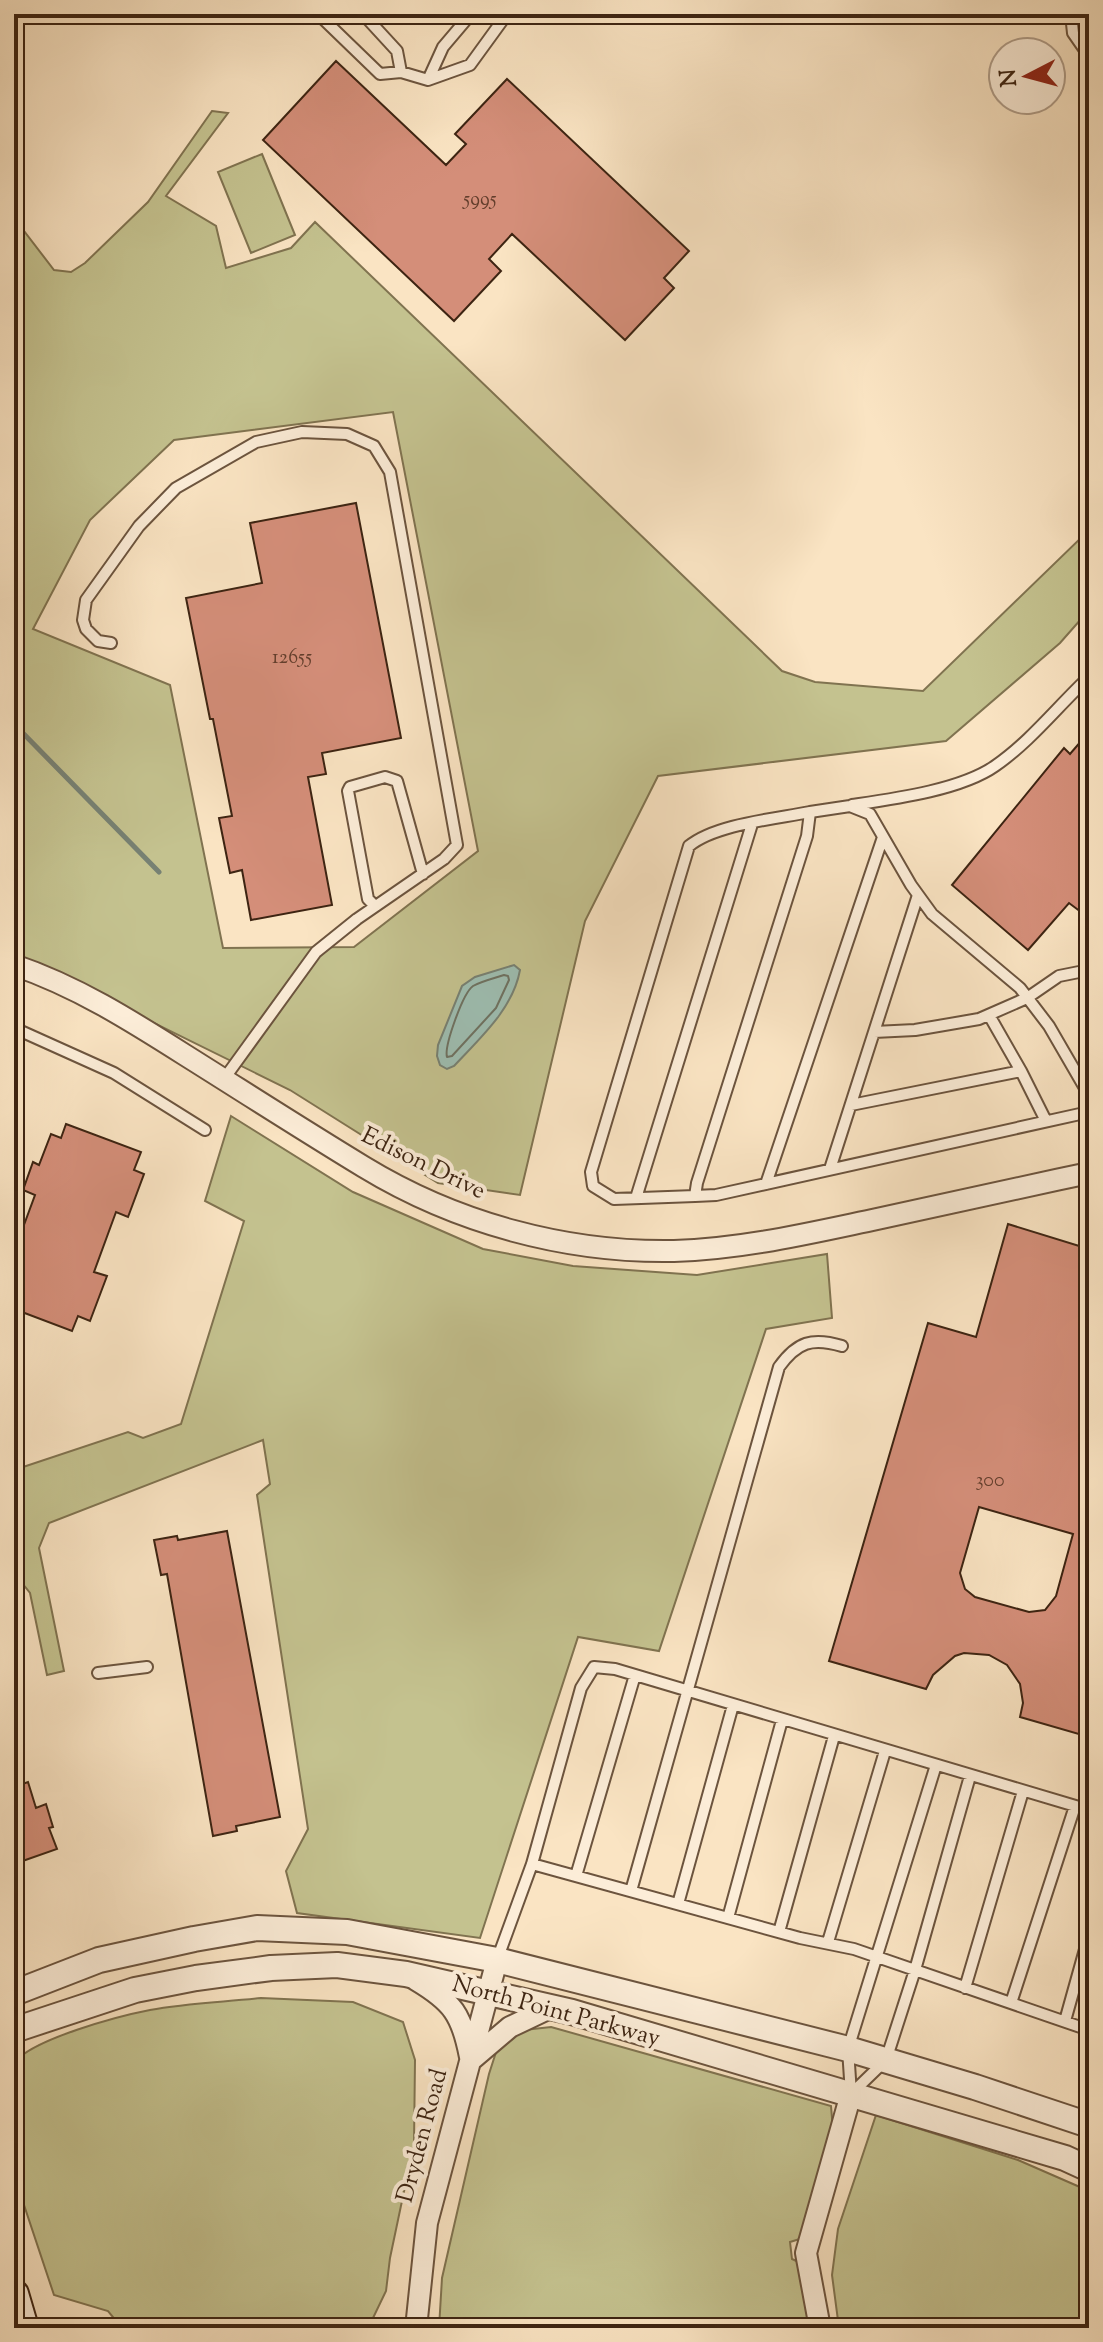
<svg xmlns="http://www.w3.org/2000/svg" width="1103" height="2342" font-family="'Sorts Mill Goudy',serif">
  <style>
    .green { fill: #c4c28f; stroke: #807350; stroke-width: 2; fill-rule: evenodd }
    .water { fill: #9ebfb3; stroke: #778173; stroke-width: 2 }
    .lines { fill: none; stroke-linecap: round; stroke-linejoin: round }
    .shore { stroke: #6e7262; stroke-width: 2 }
    .stream { stroke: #778173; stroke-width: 5 }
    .building { fill: #d48e79; stroke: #3d2412; stroke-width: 2; fill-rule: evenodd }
    .service-casing { stroke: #6c543e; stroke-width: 14 }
    .minor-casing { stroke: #6c543e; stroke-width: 24 }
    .tertiary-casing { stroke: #6c543e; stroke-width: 28 }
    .secondary-casing { stroke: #3d2412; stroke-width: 32 }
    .service { stroke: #fcedd8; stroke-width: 10 }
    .minor { stroke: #fcedd8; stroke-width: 20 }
    .tertiary { stroke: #fcedd8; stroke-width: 24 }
    .secondary { stroke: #fcedd8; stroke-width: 28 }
    .labels { text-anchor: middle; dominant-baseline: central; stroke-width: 8; stroke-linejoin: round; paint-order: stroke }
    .number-label { font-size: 20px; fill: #633e2c }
    .street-label { font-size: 24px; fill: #3d2412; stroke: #fcedd8 }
  </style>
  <rect width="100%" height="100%" fill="#fae4c3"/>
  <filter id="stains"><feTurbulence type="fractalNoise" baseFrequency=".0025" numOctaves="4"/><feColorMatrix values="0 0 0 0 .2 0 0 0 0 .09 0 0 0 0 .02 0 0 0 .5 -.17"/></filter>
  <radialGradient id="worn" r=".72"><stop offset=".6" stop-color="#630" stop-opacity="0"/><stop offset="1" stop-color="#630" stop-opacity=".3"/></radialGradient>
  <path class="green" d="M212,111L228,113L166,196L216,226L226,268L291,248L315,222L782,671L815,682L923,691L1089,530V610L1060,643L946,741L658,776L585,921L520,1195L438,1183L290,1090L14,954V218L54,270L71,272L85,263L148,202ZM393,412L478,851L354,947L223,948L170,685L33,629L90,520L174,440Z
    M262,154L295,235L251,253L218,172Z
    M231,1116L353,1192L483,1249L573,1266L697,1275L827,1254L832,1318L766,1329L659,1651L578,1637L480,1938L297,1913L286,1871L308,1829L257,1495L270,1484L263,1440L49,1523L39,1548L64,1671L47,1675L30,1593L14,1573V1470L128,1432L143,1438L181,1424L244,1221L205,1201Z
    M261,1998L353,2002L403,2022L415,2060L414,2144L390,2258L386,2291L373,2318L271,2328H122L108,2311L54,2295L14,2175V2063C32,2039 119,2016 150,2010C186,2003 225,2002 261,1998Z
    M551,2027L831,2106L833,2130L803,2238L790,2242L792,2259L803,2264L813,2328H439L442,2278L489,2074L498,2046L524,2030Z
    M876,2115L1018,2160L1089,2191V2328H839L832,2275L838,2229Z"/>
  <path class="water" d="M514,965L520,970C513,1009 480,1038 454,1066L447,1069L440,1065L437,1056L438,1045L462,986L475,977Z"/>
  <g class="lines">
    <path class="shore" d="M504,975L508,976L509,980L496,1008L452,1056L447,1057C444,1046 463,993 473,986C482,981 495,978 504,975Z"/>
    <path class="stream" d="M14,724L159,872"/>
  </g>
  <path class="building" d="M336,61L446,165L466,144L455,134L507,79L689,251L664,278L674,288L625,340L512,234L489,259L501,271L454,321L263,140Z
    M356,503L401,738L322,753L326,774L308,777L332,905L251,920L242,870L230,873L219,818L232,816L213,719H210L186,598L262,583L250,523Z
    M1089,732V918L1069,903L1028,950L952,885L1064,748L1070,754Z
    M66,1124L141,1152L134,1170L144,1174L128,1217L116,1212L94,1272L107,1276L90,1321L78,1316L72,1331L14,1309V1230L21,1233L35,1195L23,1190L33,1162L39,1165L51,1134L61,1138Z
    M1008,1224L1089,1249V1737L1020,1717L1023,1703L1020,1684L1007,1665L989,1655L964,1653L955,1656L933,1675L926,1689L829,1661L928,1323L976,1337ZM979,1507L1073,1534L1056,1596L1045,1610L1029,1612L975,1597L965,1589L960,1573Z
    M227,1531L280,1817L236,1826L237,1831L213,1836L167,1574L161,1575L154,1540L177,1536L178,1540Z
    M28,1782L36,1808L46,1804L53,1827L49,1828L57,1849L14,1864V1787Z"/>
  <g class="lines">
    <g class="service-casing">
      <path id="service" d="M318,14L380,74L401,72L428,80L470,65L507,14
        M363,14L397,51L401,72
        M1071,14L1073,33L1089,56
        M428,80L443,47L471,14
        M111,643L98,641L86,629L83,620L86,600L139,526L176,488L256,442L302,432L347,434L374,446L390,472L457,845L444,859L357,919L316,952L224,1079
        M852,805C893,799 961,790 995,766C1031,741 1057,707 1089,677
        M375,906L368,899L348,791L350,787L385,777L397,781L423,874
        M14,1028L114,1073L205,1130
        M874,1032L915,1030L979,1019L1027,998L1059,976L1089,970
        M1021,1071L1046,1121
        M1089,1095L1049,1026L1020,988L932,914L911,885L870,814L850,806L810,812L807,836L697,1183L695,1196L716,1195L1089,1112
        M851,1105L1021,1071L989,1015
        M830,1169L918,895
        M766,1184L883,837
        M695,1196L614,1199L593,1186L591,1172L689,846C716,824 775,819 810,812
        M636,1198L752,824
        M98,1673L147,1667
        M532,1864L800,1938L854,1949L1089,2030
        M576,1876L635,1675
        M631,1891L779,1367C797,1342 812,1337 842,1346
        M678,1904L733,1705
        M728,1918L782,1720
        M779,1932L834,1736
        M828,1942L885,1751
        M497,1960L532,1864L581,1688L594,1667L615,1669L1089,1810
        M965,1988L1023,1791
        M1011,2003L1075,1806
        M1065,2021L1089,1935
        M853,2092L886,2060L915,1970L970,1776
        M851,2094L848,2049L936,1765"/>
    </g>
    <g class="minor-casing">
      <path id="minor" d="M14,965C76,986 130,1020 185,1055C244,1092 303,1130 364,1167C456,1223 566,1253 674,1251C743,1249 810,1233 877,1219C947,1204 1018,1188 1089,1173
        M416,1980C453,2002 462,2015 470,2057
        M470,2061L510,2027L552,2007
        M416,2328L427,2223L497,1960
        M820,2328L806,2253L851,2094"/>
    </g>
    <g class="tertiary-casing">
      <path id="tertiary" d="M14,1993L99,1960L194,1939L257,1928L347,1932L497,1960L848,2049L975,2087L1089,2125
        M14,2030L135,1990L196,1978L271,1968L337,1965L406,1974L572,2012L1065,2158L1089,2169"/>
    </g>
    <g class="secondary-casing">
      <path id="secondary" d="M14,2294L24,2328"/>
    </g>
    <use href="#service" class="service"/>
    <use href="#minor" class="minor"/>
    <use href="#tertiary" class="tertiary"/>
    <use href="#secondary" class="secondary"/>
  </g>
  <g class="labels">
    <g class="number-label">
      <text x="480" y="200">5995</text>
      <text x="292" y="658">12655</text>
      <text x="990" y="1481">300</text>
    </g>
    <g class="street-label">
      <text transform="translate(423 1164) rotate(26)">Edison Drive</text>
      <text transform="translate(556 2012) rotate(15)">North Point Parkway</text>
      <text transform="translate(423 2136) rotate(-75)">Dryden Road</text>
    </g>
  </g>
  <rect width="1103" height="2342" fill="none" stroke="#fae4c3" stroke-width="48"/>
  <rect x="16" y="16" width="1071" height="2310" fill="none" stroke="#3d2412" stroke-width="4"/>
  <rect x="24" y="24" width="1055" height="2294" fill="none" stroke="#3d2412" stroke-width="2"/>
  <g transform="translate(1027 76) rotate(264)"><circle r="38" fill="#fcedd8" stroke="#b09d89" stroke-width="2"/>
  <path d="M0-6L14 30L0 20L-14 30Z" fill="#8f2418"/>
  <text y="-12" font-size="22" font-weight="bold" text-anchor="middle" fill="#3d2412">N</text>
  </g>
  <rect width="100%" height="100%" filter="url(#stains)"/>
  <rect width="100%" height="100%" fill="url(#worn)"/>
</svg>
